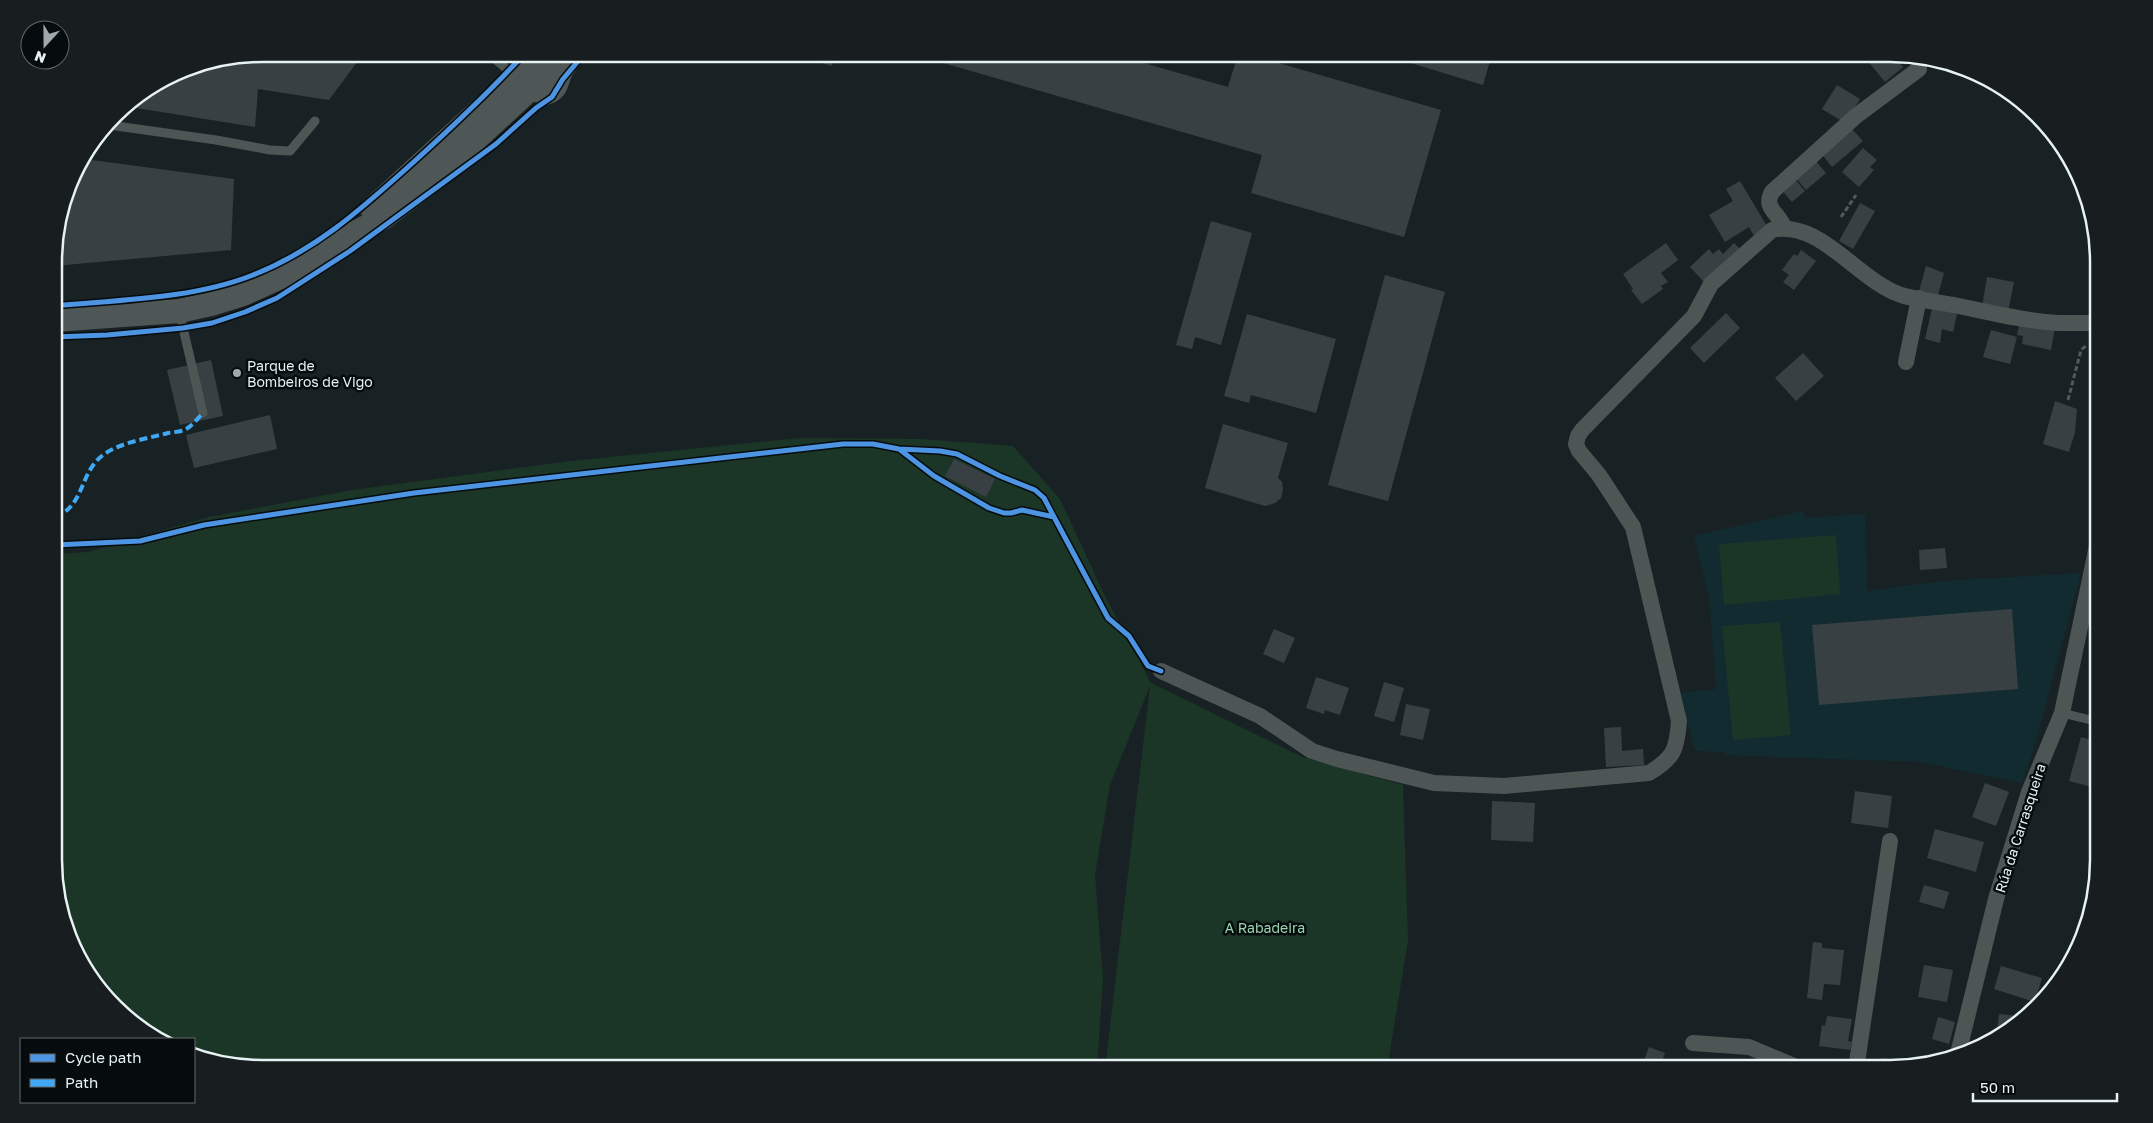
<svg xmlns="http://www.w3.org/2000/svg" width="2153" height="1123" font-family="'Golos Text',sans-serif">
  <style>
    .built { fill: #122b30 }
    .green { fill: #1b3627 }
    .building { fill: #384044 }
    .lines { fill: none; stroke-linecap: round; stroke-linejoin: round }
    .path { stroke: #54595a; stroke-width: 3; stroke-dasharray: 5 2.5; stroke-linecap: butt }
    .service { stroke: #4e5555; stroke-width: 9 }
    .minor { stroke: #4e5555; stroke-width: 16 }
    .secondary { stroke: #4e5756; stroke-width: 24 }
    .quiet { stroke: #3fa9f5; stroke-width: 4; stroke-dasharray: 8 4; stroke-linecap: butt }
    .cycleway-casing { stroke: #060c0e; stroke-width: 8 }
    .cycleway { stroke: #4d94e3; stroke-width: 5 }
    .poi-dot { fill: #9fa9ab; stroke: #060c0e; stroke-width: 2 }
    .labels { text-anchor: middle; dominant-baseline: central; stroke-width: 5; stroke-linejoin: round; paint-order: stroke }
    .poi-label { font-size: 14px; fill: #e7f2f4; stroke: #060c0e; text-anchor: start }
    .street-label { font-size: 14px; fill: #e7f2f4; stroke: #060c0e }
    .park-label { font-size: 14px; fill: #9ad5ad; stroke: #060c0e }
    .rim { fill: none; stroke: #e7f2f4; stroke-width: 2.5 }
  </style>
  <rect width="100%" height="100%" fill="#182224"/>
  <path class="built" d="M1803,511L1805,518L1865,514L1867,591L1941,581L2081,573L2035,745L2022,783L1920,762L1725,755L1724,752L1696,751L1692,741L1681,693L1716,689L1709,598L1694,536Z"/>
  <path class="green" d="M800,438L922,439L1013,446L1060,499L1104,594L1151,683L1302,757L1403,785L1408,941L1387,1069H1105L1150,686L1110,785L1095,875L1103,978L1097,1069H262L194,1053V1039H157L125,1017L89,977L56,888L55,554L88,552L209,517L352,490L571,461Z
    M1836,535L1840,594L1724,605L1719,544Z
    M1780,622L1791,735L1733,740L1722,626Z"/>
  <path class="building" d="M262,54H363L329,100L258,89L255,127L124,106L183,70Z
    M792,54H835L832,66Z
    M912,54H1112L1228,87L1238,54H1248L1441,110L1404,237L1251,193L1262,155Z
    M1381,54H1492L1483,85Z
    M1872,54H1891L1903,67L1885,82L1866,59Z
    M1837,85L1860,99L1845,123L1822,109Z
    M1851,128L1863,141L1832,167L1821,153Z
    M1863,148L1877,160L1870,167L1874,170L1859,187L1842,172Z
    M84,159L234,179L231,250L54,266V248L75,170Z
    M1814,159L1826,173L1806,190L1794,176Z
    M1793,177L1805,191L1792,202L1780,188Z
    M1740,181L1768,228L1754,236L1749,227L1725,242L1709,215L1733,201L1726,189Z
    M1860,203L1875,211L1853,249L1839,241Z
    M1211,221L1252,233L1221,345L1195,337L1192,349L1176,345Z
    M2090,233L2098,235V254L2089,253Z
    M1666,243L1678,260L1661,273L1668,282L1661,286L1663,289L1642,304L1631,290L1633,289L1623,274Z
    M1734,243L1741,250L1704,282L1690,267L1709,249L1713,254L1719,249L1723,254Z
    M1801,250L1816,261L1794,290L1783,282L1789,275L1782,270L1794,254L1797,256Z
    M1926,266L1944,273L1937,299L1918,295Z
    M1385,275L1445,292L1388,501L1328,485Z
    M1987,277L2014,282L2008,312L1982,307Z
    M2093,286L2098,287V315H2091Z
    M1933,304L1958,309L1953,332L1942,329L1940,343L1925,339Z
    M1726,313L1740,328L1704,363L1690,348Z
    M1247,314L1336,339L1316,413L1251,395L1249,403L1224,396Z
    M2020,321L2055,328L2051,350L2022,344L2023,336L2017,335Z
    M1991,330L2017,337L2010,364L1983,357Z
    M1803,353L1824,376L1796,401L1775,378Z
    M211,360L223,416L180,425L167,370Z
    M2055,401L2077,409L2075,432L2069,452L2043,444Z
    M2096,414L2098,415V438L2089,435Z
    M270,415L277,449L194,468L186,435Z
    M1223,424L1288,443L1278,478L1282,482L1283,490L1281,498L1275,503L1265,506L1205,488Z
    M954,459L995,479L986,497L945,476Z
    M1945,548L1947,568L1920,570L1919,550Z
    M2012,609L2018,689L1819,705L1812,625Z
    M1274,629L1295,638L1284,663L1263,654Z
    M1316,677L1349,688L1340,715L1325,710L1324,714L1306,708Z
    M1384,682L1404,688L1394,722L1374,716Z
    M1406,704L1430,709L1423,740L1400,735Z
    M1621,727L1622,751L1643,749L1644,765L1606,767L1604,728Z
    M2081,737L2099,742V789L2069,781Z
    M1985,783L2009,792L1996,826L1972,817Z
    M1855,791L1892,796L1888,828L1851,823Z
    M1492,801L1535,803L1533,842L1491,840Z
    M1935,829L1984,842L1976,872L1927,858Z
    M1924,885L1949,892L1944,909L1919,902Z
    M1813,942L1822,943V948L1844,950L1840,985L1824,984L1822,1000L1807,998Z
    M1924,965L1953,970L1947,1002L1918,997Z
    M2001,966L2042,978L2035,1002L1994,989Z
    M1999,1014L2027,1017L2006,1034L1996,1039Z
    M1827,1016L1852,1019L1848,1041L1852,1042L1850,1050L1819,1046L1822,1025L1825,1026Z
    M1938,1017L1955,1022L1949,1044L1932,1039Z
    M1649,1047L1665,1053L1659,1069L1641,1068Z
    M1881,1058L1924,1062V1065L1904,1069H1880Z
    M1700,1062L1716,1063V1069H1691V1065H1701Z"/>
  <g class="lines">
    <path class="path" d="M1841,217L1856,195
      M2068,400L2081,350L2087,345"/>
    <path class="service" d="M489,54L514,75
      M109,125L216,140L270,150L290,151L315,121
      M179,311L203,413
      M2062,713L2099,722"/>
    <path class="minor" d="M1784,227C1778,212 1763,208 1772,192L1856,116L1919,69
      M1906,362L1919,298
      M1161,671L1260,716L1312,751L1337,759L1434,783L1504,786L1649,773C1674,758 1677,749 1679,721L1633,527L1599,475L1579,451L1576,444L1578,436L1582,430L1694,316L1711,284L1772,230C1820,219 1857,280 1901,295C1918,300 1937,302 1954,305C1988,312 2024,321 2059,323C2072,323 2085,323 2098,323
      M1693,1043L1749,1047L1801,1069
      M1957,1058L1996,899L2029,792L2062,713L2098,541
      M1856,1069L1890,841"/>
    <path class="secondary" d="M530,76L529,81L534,89L545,93C558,90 556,81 561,71C564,65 569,59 573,54
      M372,209L501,91L536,54
      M54,320L179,311L211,304L243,294L287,274L347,237L383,218L425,186L530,89L561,54"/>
    <path class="quiet" d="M55,517C85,506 79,473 103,455C121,442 146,439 168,433C173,432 181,432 186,429C192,426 198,418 203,413"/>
    <g class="cycleway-casing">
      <path id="cycleway" d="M54,306C117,300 193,299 253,275C314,251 359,211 407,168C448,131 487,95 524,54
        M54,337L107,335L183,328L212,323L245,312L277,298L350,251L496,144L536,108L552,97L563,79L584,54
        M899,449L940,451L957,454L1000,476L1035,490L1044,498L1054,517
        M55,545L140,541L204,525L414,493L843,444H873L899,449L934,476L989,508L1004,513H1011L1022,510L1054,517L1108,618L1129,636L1148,666L1161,671"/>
    </g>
    <use href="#cycleway" class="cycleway"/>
  </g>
  <circle class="poi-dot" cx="237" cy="373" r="5"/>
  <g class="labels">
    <g class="poi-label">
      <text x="247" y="365">Parque de<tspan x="247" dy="16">Bombeiros de Vigo</tspan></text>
    </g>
    <g class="street-label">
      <text transform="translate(2020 828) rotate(-72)">Rúa da Carrasqueira</text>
    </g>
    <g class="park-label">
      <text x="1265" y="927">A Rabadeira</text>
    </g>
  </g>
  <path d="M0 0H2153V1123H0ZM262 62H1890A200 200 0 0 1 2090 262V860A200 200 0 0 1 1890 1060H262A200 200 0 0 1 62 860V262A200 200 0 0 1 262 62Z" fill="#181e20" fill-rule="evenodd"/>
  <path class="rim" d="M262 62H1890A200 200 0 0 1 2090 262V860A200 200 0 0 1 1890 1060H262A200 200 0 0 1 62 860V262A200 200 0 0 1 262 62Z"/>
  <rect x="20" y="1038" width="175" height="65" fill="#060c0e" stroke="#60686a"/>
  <rect x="30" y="1054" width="25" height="8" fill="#4d94e3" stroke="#60686a"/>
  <text x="65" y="1063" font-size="15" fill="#e7f2f4">Cycle path</text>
  <rect x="30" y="1079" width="25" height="8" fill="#3fa9f5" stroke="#60686a"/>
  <text x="65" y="1088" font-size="15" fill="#e7f2f4">Path</text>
  <g transform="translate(45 45) rotate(201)"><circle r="24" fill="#060c0e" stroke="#60686a"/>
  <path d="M0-4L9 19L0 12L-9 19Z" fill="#9fa9ab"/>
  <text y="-8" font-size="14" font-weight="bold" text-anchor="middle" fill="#e7f2f4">N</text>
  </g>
  <path d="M1973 1093v8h144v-8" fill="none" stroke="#e7f2f4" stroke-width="2.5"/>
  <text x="1980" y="1093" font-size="15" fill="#e7f2f4" stroke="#060c0e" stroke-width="4" paint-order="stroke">50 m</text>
</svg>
